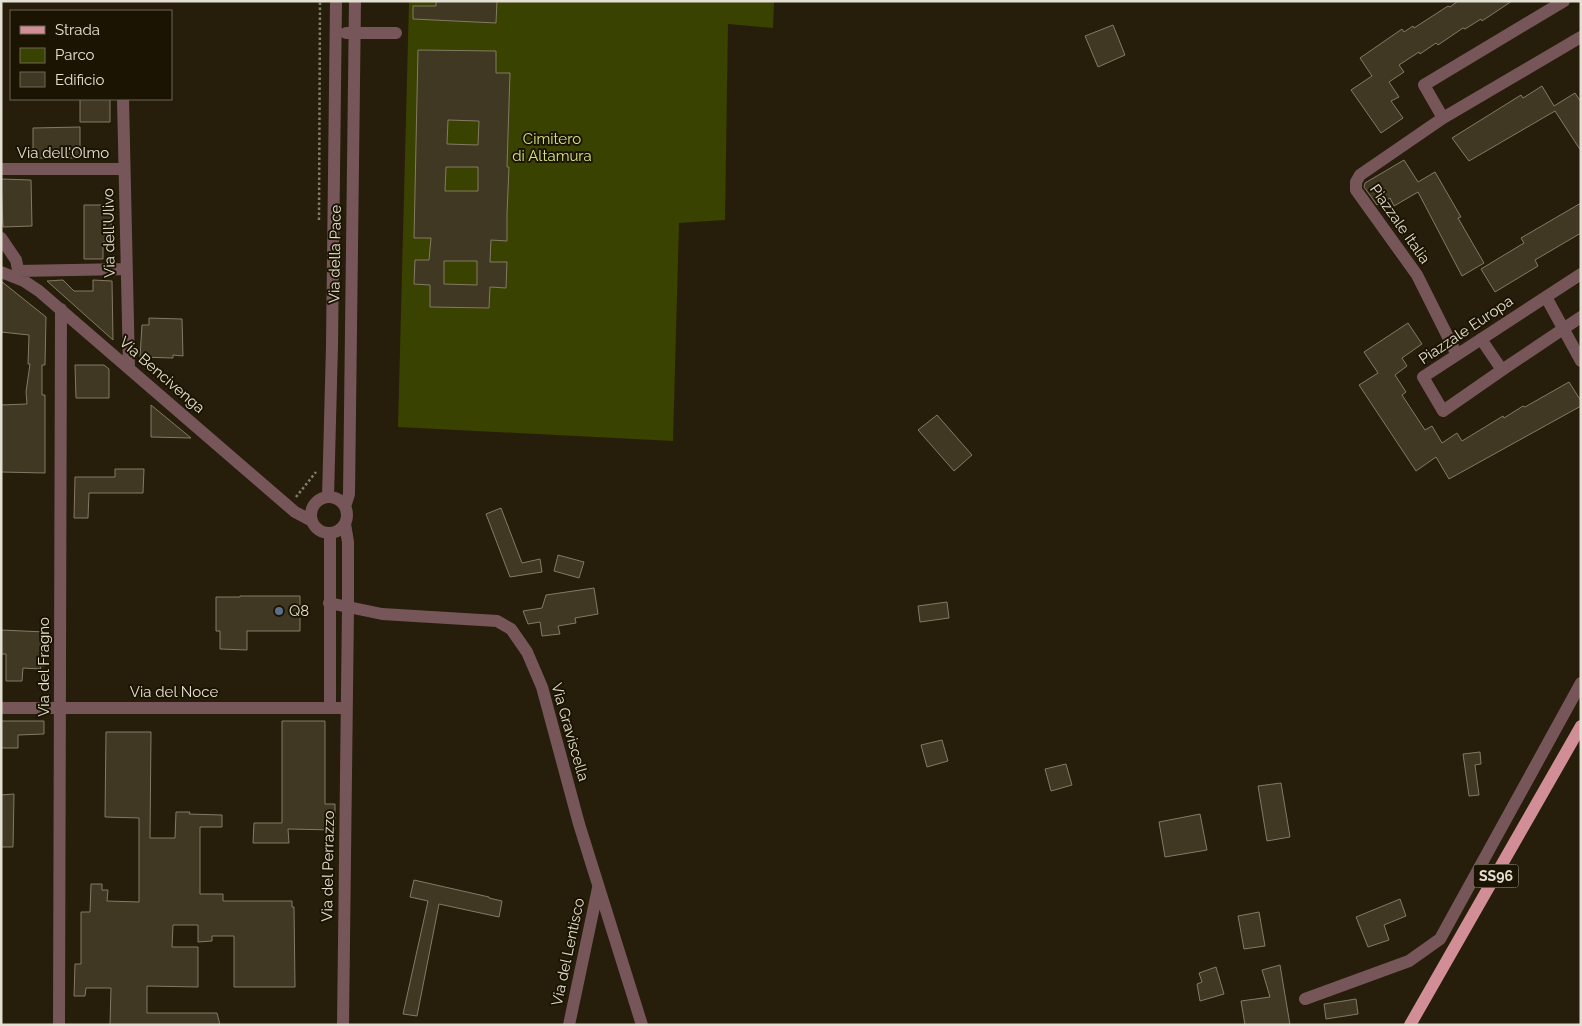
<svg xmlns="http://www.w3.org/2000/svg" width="1582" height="1026" font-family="Raleway,sans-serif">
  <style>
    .green { fill: #3a4200 }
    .building { fill: #413824; stroke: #847a64; fill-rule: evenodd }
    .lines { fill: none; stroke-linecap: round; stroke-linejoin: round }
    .path { stroke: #857e6e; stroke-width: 2.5; stroke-dasharray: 2.5 2.5; stroke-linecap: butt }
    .street { stroke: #77565a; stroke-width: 12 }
    .primary { stroke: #d18e96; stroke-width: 12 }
    .service-dot { fill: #5c6f8a; stroke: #1c1402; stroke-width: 2 }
    .labels { text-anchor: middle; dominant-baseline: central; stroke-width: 4; stroke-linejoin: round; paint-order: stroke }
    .shield { fill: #1c1402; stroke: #a9a395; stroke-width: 1 }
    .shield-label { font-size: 14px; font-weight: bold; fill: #e5e0d4 }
    .park-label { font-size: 15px; fill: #d4e681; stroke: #1c1402 }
    .street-label { font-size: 15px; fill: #e5e0d4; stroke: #1c1402 }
    .poi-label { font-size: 15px; fill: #e5e0d4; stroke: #1c1402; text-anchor: start }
  </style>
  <rect width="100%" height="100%" fill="#261d0a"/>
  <path class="green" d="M409,1H774L773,28L728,24L725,220L679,223L673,441L398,427Z"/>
  <path class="building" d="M436,1H497L496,23L413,19V6H436Z
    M1458,1H1512L1482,21L1481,19L1465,29L1463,28L1438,45L1436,43L1420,54L1419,52L1399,65L1404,72L1389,82L1399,97L1391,101L1403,118L1381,133L1351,90L1372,76L1360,58L1402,29L1404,32L1413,26L1414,28L1448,6L1450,7Z
    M1113,25L1125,55L1098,67L1085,36Z
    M418,50L496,51V73H510L507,167H509L507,214V241L491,240L490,262H507L506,288L490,287L489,308L430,307V285L414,284L415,260H429L431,238H414ZM448,120L479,121L478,145L447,144ZM446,167H478V191H445ZM444,261H477V285L444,284Z
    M1542,86L1554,106L1575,93L1581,102V151L1555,111L1469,161L1452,138L1521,95L1523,98Z
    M80,99H110V122H80Z
    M80,127V158H33V128Z
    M1404,160L1418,182L1435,172L1461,217L1458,218L1484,263L1462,276L1418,192L1394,206L1390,198L1377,205L1364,187L1365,183Z
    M1,179L31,180L32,226L3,227Z
    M1581,203V233L1535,260L1538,266L1495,292L1481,269L1524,243L1521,238Z
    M84,205H111L112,242H103V259H84Z
    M63,280L74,291H93V280L112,281L113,340L47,281Z
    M1,281L46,317L45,365H42V395H45V473L1,472V405L27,404L26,392L30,364H28L29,335L1,332Z
    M149,318L182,319L183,356L173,355V358L140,357L142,325H149Z
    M1408,323L1422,344L1402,358L1407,366L1395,375L1406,392L1402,395L1425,430L1432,426L1442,443L1457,433L1462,441L1503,416L1504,418L1523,406L1525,407L1569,382L1581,401V406L1449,479L1436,457L1416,471L1359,385L1378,373L1364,352Z
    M75,365H104L109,369V398H76Z
    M151,405L191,438L151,437Z
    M937,415L972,455L954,471L918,430Z
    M115,469H144L143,493H89L88,518H74L75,477H115Z
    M501,508L522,563L540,559L542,572L510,577L486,514Z
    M558,555L584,562L579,578L554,571Z
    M594,588L598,614L575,618L576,623L558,626L560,634L542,636L540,622L528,624L523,611L542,608L546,595Z
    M240,596H300V631H247V650L220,649V631H216V597H240Z
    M947,602L949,618L920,622L918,606Z
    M1,630L45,632L44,666H40L41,669L23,668L22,681H6V654H1Z
    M1,721H44V734L18,735V748H1Z
    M282,721H325V804H335V830L288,829L289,843H253L254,823H282Z
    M106,732H151L150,838H175L176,812H190L189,814L222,815V827H200V894H223V901H292V907H294L295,987H234V936H212V941L198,942V925H173L172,947H198V987L147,986V1013H217L220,1025H110L111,988H86L85,996H74L75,964H81V912H90L91,884H102V890H108L107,901L139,902V818L105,817Z
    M942,740L948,761L927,767L921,745Z
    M1480,752L1481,764L1475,765L1479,795L1469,796L1463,754Z
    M1066,764L1072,785L1051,791L1045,769Z
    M1281,783L1290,837L1267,841L1258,786Z
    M14,794L13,847H1V795Z
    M1200,814L1207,850L1165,857L1159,822Z
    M414,880L489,897V898L502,901L499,917L439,904L417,1016L403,1014L428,901L410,897Z
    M1400,899L1406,916L1384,925L1389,940L1368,947L1356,917Z
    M1259,912L1265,946L1244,949L1238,916Z
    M1280,965L1290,1025H1245L1241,1001L1270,997L1262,970Z
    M1216,967L1224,994L1200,1001L1197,984L1202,982L1199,973Z
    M1356,999L1358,1014L1326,1019L1324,1004Z"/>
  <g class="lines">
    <path class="path" d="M319,220L320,1
      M296,497L316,472"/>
    <path class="street" d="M1564,1L1424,85L1443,118L1581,37
      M346,33H396
      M123,99L129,367
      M1443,118L1360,175L1356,182V190L1417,275L1457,355
      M1,169H124
      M1,238L16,260L20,279
      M18,271L126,269
      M1,272L24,281L39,291L295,512L312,521
      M1581,274L1423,377L1443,411L1502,370L1581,317
      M1546,297L1581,361
      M1481,339L1502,370
      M311 515a18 18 0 1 1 36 0a18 18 0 1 1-36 0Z
      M328,497L332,345L336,1
      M345,507L349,494L355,1
      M330,533V708
      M329,603L382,614L497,621L511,629L527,652L542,687L579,824L642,1025
      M1,708H346
      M1305,999L1409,961L1440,939L1581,683
      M59,1025L61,309
      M343,1025L348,608V542L345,524
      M569,1025L598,888"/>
    <path class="primary" d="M1410,1025L1581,726"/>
  </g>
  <circle class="service-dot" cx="279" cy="611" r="5"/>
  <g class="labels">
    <rect class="shield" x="1473.5" y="864.5" width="45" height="23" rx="4"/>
    <g class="shield-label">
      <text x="1496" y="876">SS96</text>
    </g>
    <g class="park-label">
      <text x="552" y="139">Cimitero<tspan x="552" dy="17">di Altamura</tspan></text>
    </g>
    <g class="street-label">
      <text x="63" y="153">Via dell'Olmo</text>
      <text transform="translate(1400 224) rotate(55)">Piazzale Italia</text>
      <text transform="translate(109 233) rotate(-91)">Via dell'Ulivo</text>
      <text transform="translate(335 254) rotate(-89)">Via della Pace</text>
      <text transform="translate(1466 330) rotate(-34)">Piazzale Europa</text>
      <text transform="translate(162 375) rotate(41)">Via Bencivenga</text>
      <text transform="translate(44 667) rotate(-90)">Via del Fragno</text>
      <text x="174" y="692">Via del Noce</text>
      <text transform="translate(570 732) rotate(74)">Via Graviscella</text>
      <text transform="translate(328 866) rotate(-89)">Via del Perrazzo</text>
      <text transform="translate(568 952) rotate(-78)">Via del Lentisco</text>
    </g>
    <g class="poi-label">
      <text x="289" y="611">Q8</text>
    </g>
  </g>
  <rect width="1582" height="1026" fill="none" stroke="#e5e0d4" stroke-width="5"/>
  <rect x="10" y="10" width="162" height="90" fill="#1c1402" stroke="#6c6656"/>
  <rect x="20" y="26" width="25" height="8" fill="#d18e96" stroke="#6c6656"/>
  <text x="55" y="35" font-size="15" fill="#e5e0d4">Strada</text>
  <rect x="20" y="48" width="25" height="15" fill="#3a4200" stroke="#6c6656"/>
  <text x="55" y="60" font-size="15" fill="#e5e0d4">Parco</text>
  <rect x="20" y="72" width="25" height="15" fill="#413824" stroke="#6c6656"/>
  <text x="55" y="85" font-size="15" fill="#e5e0d4">Edificio</text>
</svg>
